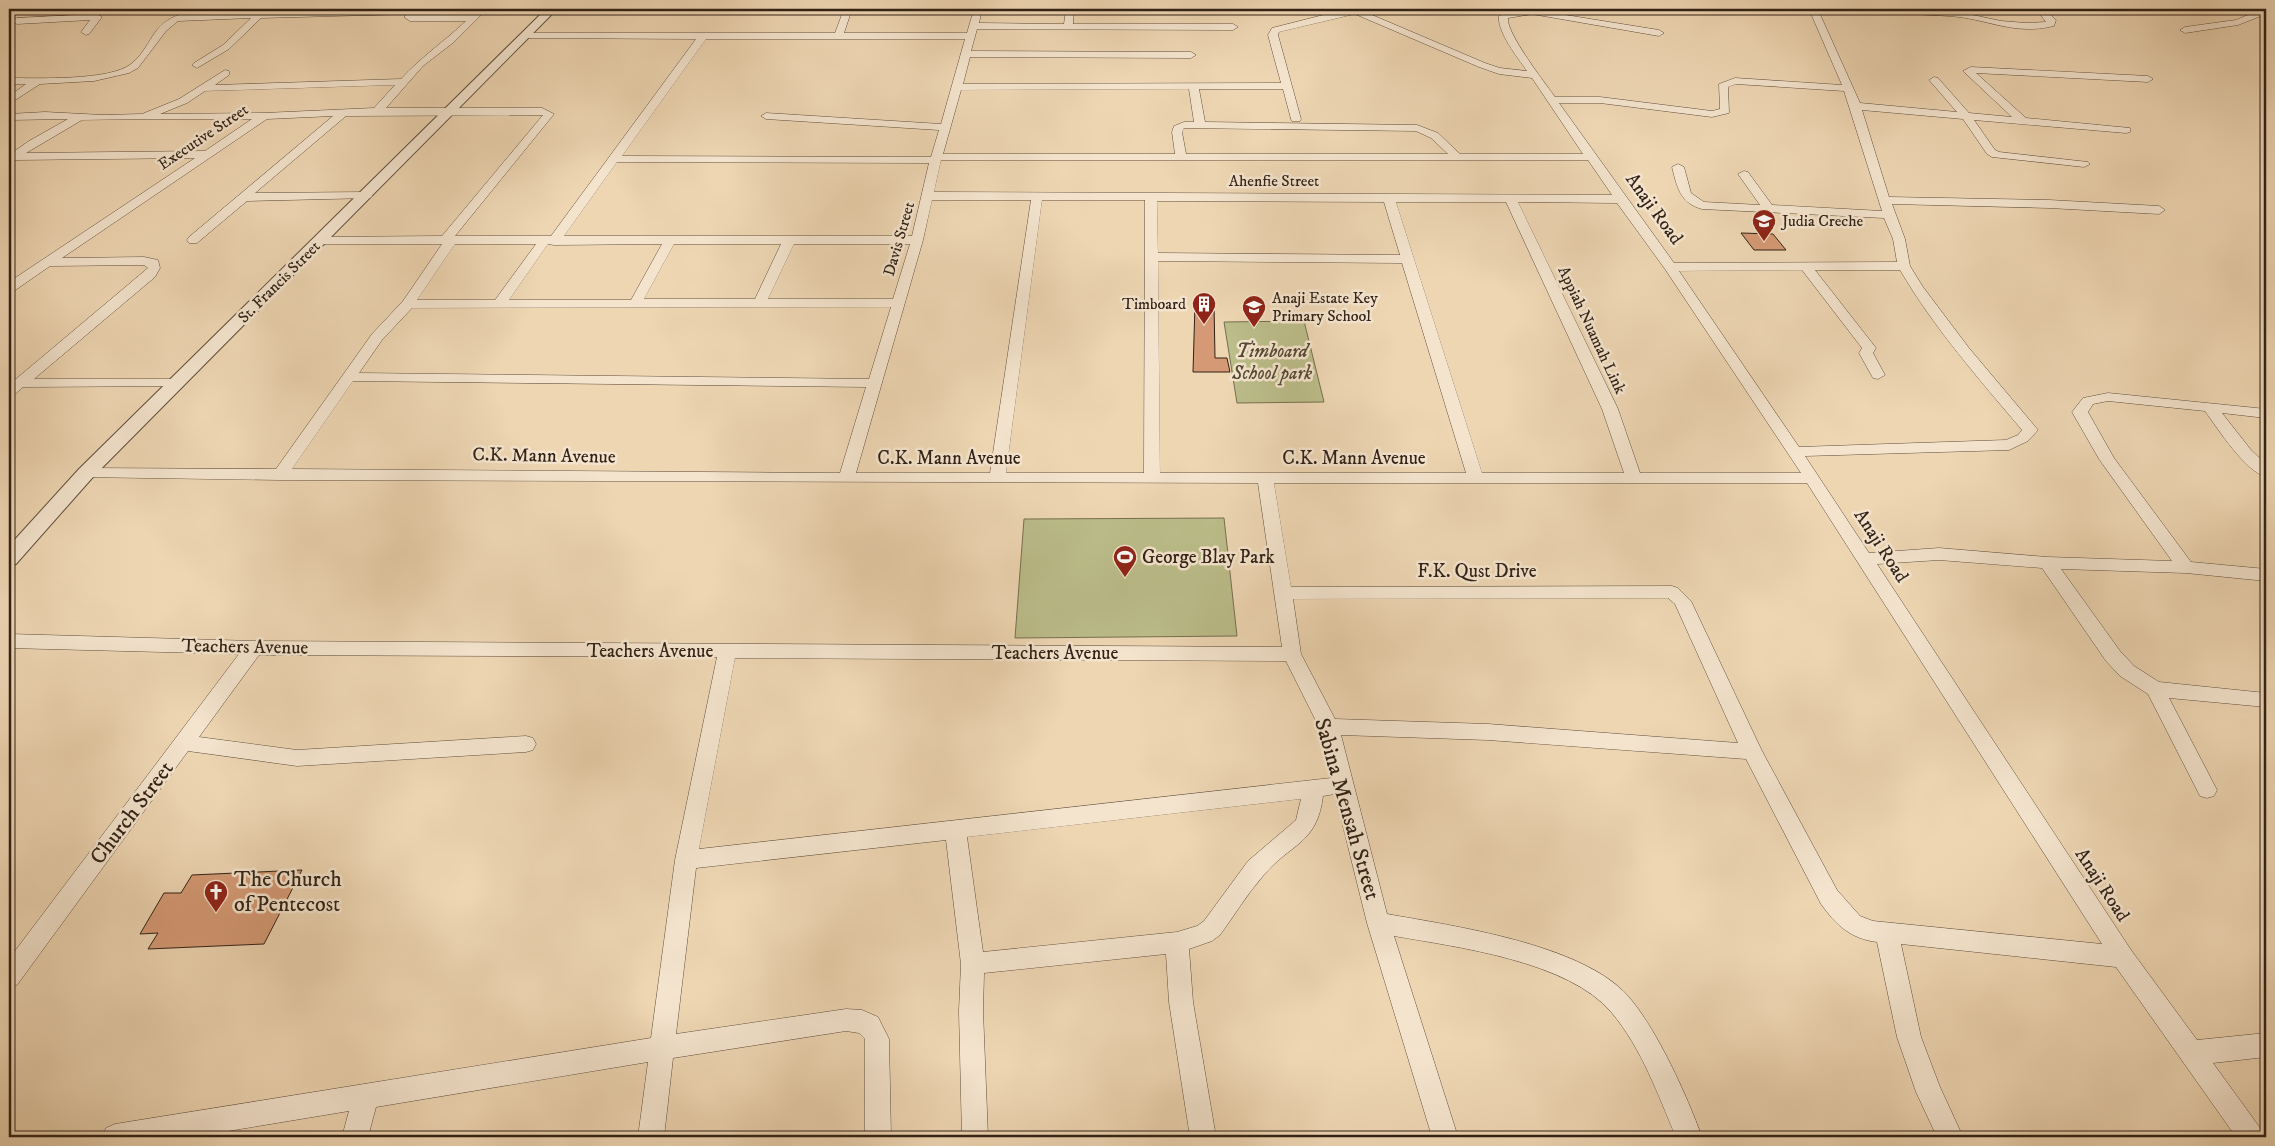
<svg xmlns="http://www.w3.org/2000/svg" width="2275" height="1146" font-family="'IM FELL DW Pica',serif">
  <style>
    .green { fill: #bbbd8a; stroke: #766f50 }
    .building { fill: #d59a75; stroke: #312116 }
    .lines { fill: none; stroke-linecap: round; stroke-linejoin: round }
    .minor-casing { stroke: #604e3d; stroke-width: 1 }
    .tertiary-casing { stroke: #604e3d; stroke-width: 2 }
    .minor { fill: #f4e4ce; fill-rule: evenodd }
    .tertiary { fill: #f4e4ce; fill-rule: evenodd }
    .labels { text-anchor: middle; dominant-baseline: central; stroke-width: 5; stroke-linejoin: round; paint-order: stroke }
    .far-street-label { font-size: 16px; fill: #312116; stroke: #f4e4ce }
    .far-poi-label { font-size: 16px; fill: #312116; stroke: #f4e4ce; text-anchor: start }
    .street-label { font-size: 19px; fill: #312116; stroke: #f4e4ce }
    .park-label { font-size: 19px; font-style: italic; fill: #544833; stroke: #f4e4ce }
    .poi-label { font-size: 19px; fill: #312116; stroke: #f4e4ce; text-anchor: start }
    .near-street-label { font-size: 22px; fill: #312116; stroke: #f4e4ce }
    .near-poi-label { font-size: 22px; fill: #312116; stroke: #f4e4ce; text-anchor: start }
  </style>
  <rect width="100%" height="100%" fill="#eed6b3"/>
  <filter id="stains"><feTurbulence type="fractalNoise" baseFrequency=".004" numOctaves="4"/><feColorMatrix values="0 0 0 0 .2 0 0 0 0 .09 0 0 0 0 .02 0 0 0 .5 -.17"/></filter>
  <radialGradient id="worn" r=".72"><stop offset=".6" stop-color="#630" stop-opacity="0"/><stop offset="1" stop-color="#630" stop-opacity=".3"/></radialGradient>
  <path class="green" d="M1304,321L1324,402L1237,403L1224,322Z
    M1224,518L1237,636L1015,638L1024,519Z"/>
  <path class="building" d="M1741,233L1773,234L1786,250H1754Z
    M1195,304H1214L1215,358H1227L1230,372H1193Z
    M302,870L264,944L148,949L158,933L140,934L164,893H181L192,875Z"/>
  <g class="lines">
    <g class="minor-casing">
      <path id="minor" d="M417,9L419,11L416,15H471L478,9H487L454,42L423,66L386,108H542L554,114L455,236H551L696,39L522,38L520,36L525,33H835L844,9H852L844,33H967L974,9H982L979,23L1064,24L1066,9H1074L1073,24H1233L1238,27L1233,30L977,29L971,51L1191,52L1196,55L1191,58L970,57L963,84L1281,83L1268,35L1272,28L1347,9H1358L1485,63L1500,68L1527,71C1518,58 1497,32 1499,16C1510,8 1540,9 1553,9L1547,12L1659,30L1664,33L1659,36L1532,14L1508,18C1506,33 1545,83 1555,97H1600L1712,111L1720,109L1719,84L1735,78L1842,85L1809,9H1952L1954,11L2001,21L2026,23L2046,22L2036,9H2045L2056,20L2054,26C2013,36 1986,18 1949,16C1906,13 1862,13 1819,12L1860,103L1957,112L1929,80L1934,77L1938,78L1969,113L2012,117L1963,71L1971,67L2148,76L2153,79L2148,82L1976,73L2026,118L2130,128V132L2126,133L1974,120L1995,150L1999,152L2088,162L2090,164L2084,167L1992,157L1987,154L1963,119L1862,110L1889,197L2049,200L2159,206L2165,210L2159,214L2049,208L1892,204L1905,239L1910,266L1923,287L1969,348L2038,430L2028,441L2009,450L1805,456L1869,553L1939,548L2047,557L2172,561L2099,459L2072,412L2083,398L2108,393L2266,409V418L2222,413L2251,450L2266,464V477C2245,471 2218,429 2205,411L2108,401L2093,404L2088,412L2114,458L2191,562L2266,569V581L2186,573L2061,569L2120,651L2134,666L2159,682L2266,693V707L2169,698L2217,790L2214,796L2207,798L2200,796L2148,694L2120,676L2106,661L2042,568L1939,560L1877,564L2131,950L2197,1040L2266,1033V1057L2213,1063L2260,1128L2264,1137H2236L2116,967L1901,944L1921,1037L1940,1087L1963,1137H1937L1916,1092L1897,1037L1877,942C1851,939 1836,925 1821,904L1746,759L1488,740L1341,735L1387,914C1454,926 1582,944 1628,996C1657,1029 1687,1096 1702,1137H1676C1658,1095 1642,1049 1612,1013C1569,961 1457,947 1394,936L1458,1137H1432L1367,923L1335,794L1323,796C1317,845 1290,843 1263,876C1247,894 1234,916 1220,935L1212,941L1189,949L1193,1002L1216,1137H1190L1169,1002L1166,954L984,973L983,1011L988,1137H962L959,1011L961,964L946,840L696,868L676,1034L846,1009L862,1010L878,1017L889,1039L891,1137H865V1039L859,1033L846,1031L673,1058L664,1137H638L648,1062L376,1107L368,1137H342L349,1111L192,1137H102L106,1128L115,1124L651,1038L675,860L717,657L259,655L199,737L297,750L526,736L533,738L536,744L533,750L526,752L297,766L188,751L17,985L9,988V959L239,654L9,648V634L254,641L1282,647L1258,483L280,480L80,477L78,473L80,469L86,468L276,469L372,334L403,301L442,244H321L315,240L317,237L442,236L543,115L346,116L255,193L366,192L370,194L372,196L370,198L247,201L197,243H189L187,240L189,237L333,116L267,119L62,258L144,257L158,260L160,268L155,277L34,379H177L182,380L184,383L182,386L23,387L14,395L9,396V380L16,379L148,268L144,265L50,266L14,291L9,292V282L195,158L16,160L9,162V155L29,141L68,119L9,120V114L45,112L103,115L142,114L179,99L225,70L229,71V75L215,85L401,79C421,57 445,41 466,21H410L404,17L407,14L261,18L229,49L197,68L192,65L194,63L223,45L251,18L178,21L166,31L138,68L129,73L94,81L40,84L9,104V96L26,84H9V78C36,78 110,81 131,64C152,48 150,23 182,14ZM1355,14L1479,67L1499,74L1532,78L1583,154H1460L1438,133L1417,125L1205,122L1199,89H1283L1291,119L1292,121H1300L1301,119L1278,35L1279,32ZM706,39H965L941,124L766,113L761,116L766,119L939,130L931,157L622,156ZM1736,84L1844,91L1882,211L1772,205L1748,172L1744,171L1738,174L1760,205L1704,202L1691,193L1684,167L1678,164L1672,167C1677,187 1680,203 1702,209L1884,218L1893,239L1897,262L1674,263L1559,103H1600L1712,117L1729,113L1728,87ZM395,85L374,108L264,113L160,114L187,103L205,91ZM1189,89L1194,122H1184L1174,126L1172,132L1175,154H943L961,90ZM148,119H252L205,151L26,153L82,120ZM1184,128L1416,131L1431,138L1448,154H1186L1182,132ZM941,160H1588L1612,195L934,192ZM617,162L929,163L912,236H564ZM932,200H1031L990,473H856L923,240ZM1042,200H1145L1144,473H1006ZM1157,201L1384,202L1400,255L1158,253ZM1396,202H1506L1602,409L1624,473H1482ZM1518,202L1617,203L1665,269L1801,473H1640L1618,409ZM455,244H536L495,300H417ZM548,244L554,245L662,244L631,300H509ZM674,244H781L755,299H644ZM794,244H910L893,299H768ZM1158,261L1402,263L1466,473H1160ZM1802,270L1862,348L1859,353L1873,378L1878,379L1885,375L1873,353L1876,348L1815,270H1900C1934,328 1979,379 2022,430L2018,435L2006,440L1799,447L1679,271ZM891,307L869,379L359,373L382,340L412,308ZM353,381L866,387L840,473L292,469ZM1274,483H1807L2102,944L1873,921L1860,916L1837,890L1762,751L1691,601L1678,588L1672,586L1291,587ZM1668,598L1675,604L1738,743L1488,724L1335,719L1301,654L1293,599ZM735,658L1286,661L1319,727L1331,778L699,849ZM1301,799L1296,820L1248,861L1204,921L1197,926L1177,932L983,952L967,837Z
        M2262,9H2266V14L2238,25L2185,33L2180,30L2185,27L2236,20Z
        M97,14L102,17L89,34L86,35L81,32L90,20L17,24L12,21L17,18Z"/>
    </g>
    <g class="tertiary-casing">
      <path id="tertiary" d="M546,9H557L93,477L16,564L9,566V546L79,469Z"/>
    </g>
    <use href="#minor" class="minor"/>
    <use href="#tertiary" class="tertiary"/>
  </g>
  <defs>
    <g id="school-pin" transform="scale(1.25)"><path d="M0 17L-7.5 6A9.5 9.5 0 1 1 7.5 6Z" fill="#8f2418" stroke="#f4e4ce"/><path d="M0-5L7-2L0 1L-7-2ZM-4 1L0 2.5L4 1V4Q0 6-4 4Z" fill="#fff"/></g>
    <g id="building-pin" transform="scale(1.25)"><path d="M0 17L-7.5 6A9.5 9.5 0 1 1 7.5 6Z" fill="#8f2418" stroke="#f4e4ce"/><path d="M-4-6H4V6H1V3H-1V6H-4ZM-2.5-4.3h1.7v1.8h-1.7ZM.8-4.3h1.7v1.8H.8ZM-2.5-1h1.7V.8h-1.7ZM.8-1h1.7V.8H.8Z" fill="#fff"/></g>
    <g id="stadium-pin" transform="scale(1.25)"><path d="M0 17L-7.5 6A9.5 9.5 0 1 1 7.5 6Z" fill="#8f2418" stroke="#f4e4ce"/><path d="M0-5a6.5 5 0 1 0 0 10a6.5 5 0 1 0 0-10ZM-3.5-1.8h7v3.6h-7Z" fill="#fff"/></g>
    <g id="church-pin" transform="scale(1.25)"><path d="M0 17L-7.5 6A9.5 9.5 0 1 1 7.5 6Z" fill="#8f2418" stroke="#f4e4ce"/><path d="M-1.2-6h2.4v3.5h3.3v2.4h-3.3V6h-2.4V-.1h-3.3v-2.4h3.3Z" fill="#fff"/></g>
  </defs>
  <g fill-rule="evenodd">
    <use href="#school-pin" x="1764" y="221"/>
    <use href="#building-pin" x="1204" y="304"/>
    <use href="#school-pin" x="1254" y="307"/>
    <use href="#stadium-pin" x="1125" y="557"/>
    <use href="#church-pin" x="216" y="892"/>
  </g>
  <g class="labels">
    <g class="far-street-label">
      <text transform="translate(203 137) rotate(-34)">Executive Street</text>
      <text x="1274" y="181">Ahenfie Street</text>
      <text transform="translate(899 239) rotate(-74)">Davis Street</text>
      <text transform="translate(279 282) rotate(-45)">St. Francis Street</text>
      <text transform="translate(1592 330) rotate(65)">Appiah Nuamah Link</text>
    </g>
    <g class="far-poi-label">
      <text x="1782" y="221">Judia Creche</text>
      <text x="1272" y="298">Anaji Estate Key<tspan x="1272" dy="18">Primary School</tspan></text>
      <text x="1186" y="304" text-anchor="end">Timboard</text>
    </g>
    <g class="street-label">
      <text transform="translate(1654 209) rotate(54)">Anaji Road</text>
      <text transform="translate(544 456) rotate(1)">C.K. Mann Avenue</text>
      <text x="949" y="458">C.K. Mann Avenue</text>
      <text x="1354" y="458">C.K. Mann Avenue</text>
      <text transform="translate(1881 546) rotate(57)">Anaji Road</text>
      <text x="1477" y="571">F.K. Qust Drive</text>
      <text transform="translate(245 647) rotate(1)">Teachers Avenue</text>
      <text x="650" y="651">Teachers Avenue</text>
      <text x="1055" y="653">Teachers Avenue</text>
      <text transform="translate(2102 885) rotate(57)">Anaji Road</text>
    </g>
    <g class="park-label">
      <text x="1272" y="351">Timboard<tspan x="1272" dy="22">School park</tspan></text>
    </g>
    <g class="poi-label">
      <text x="1142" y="557">George Blay Park</text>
    </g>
    <g class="near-street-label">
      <text transform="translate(1347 809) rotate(74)">Sabina Mensah Street</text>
      <text transform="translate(132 813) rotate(-53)">Church Street</text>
    </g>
    <g class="near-poi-label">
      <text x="234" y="879">The Church<tspan x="234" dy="25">of Pentecost</tspan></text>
    </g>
  </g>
  <rect width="2275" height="1146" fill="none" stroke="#eed6b3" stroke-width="30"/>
  <rect x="10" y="10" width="2255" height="1126" fill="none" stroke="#312116" stroke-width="2.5"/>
  <rect x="15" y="15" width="2245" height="1116" fill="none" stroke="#312116"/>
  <rect width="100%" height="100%" filter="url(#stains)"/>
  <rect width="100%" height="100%" fill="url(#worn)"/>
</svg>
